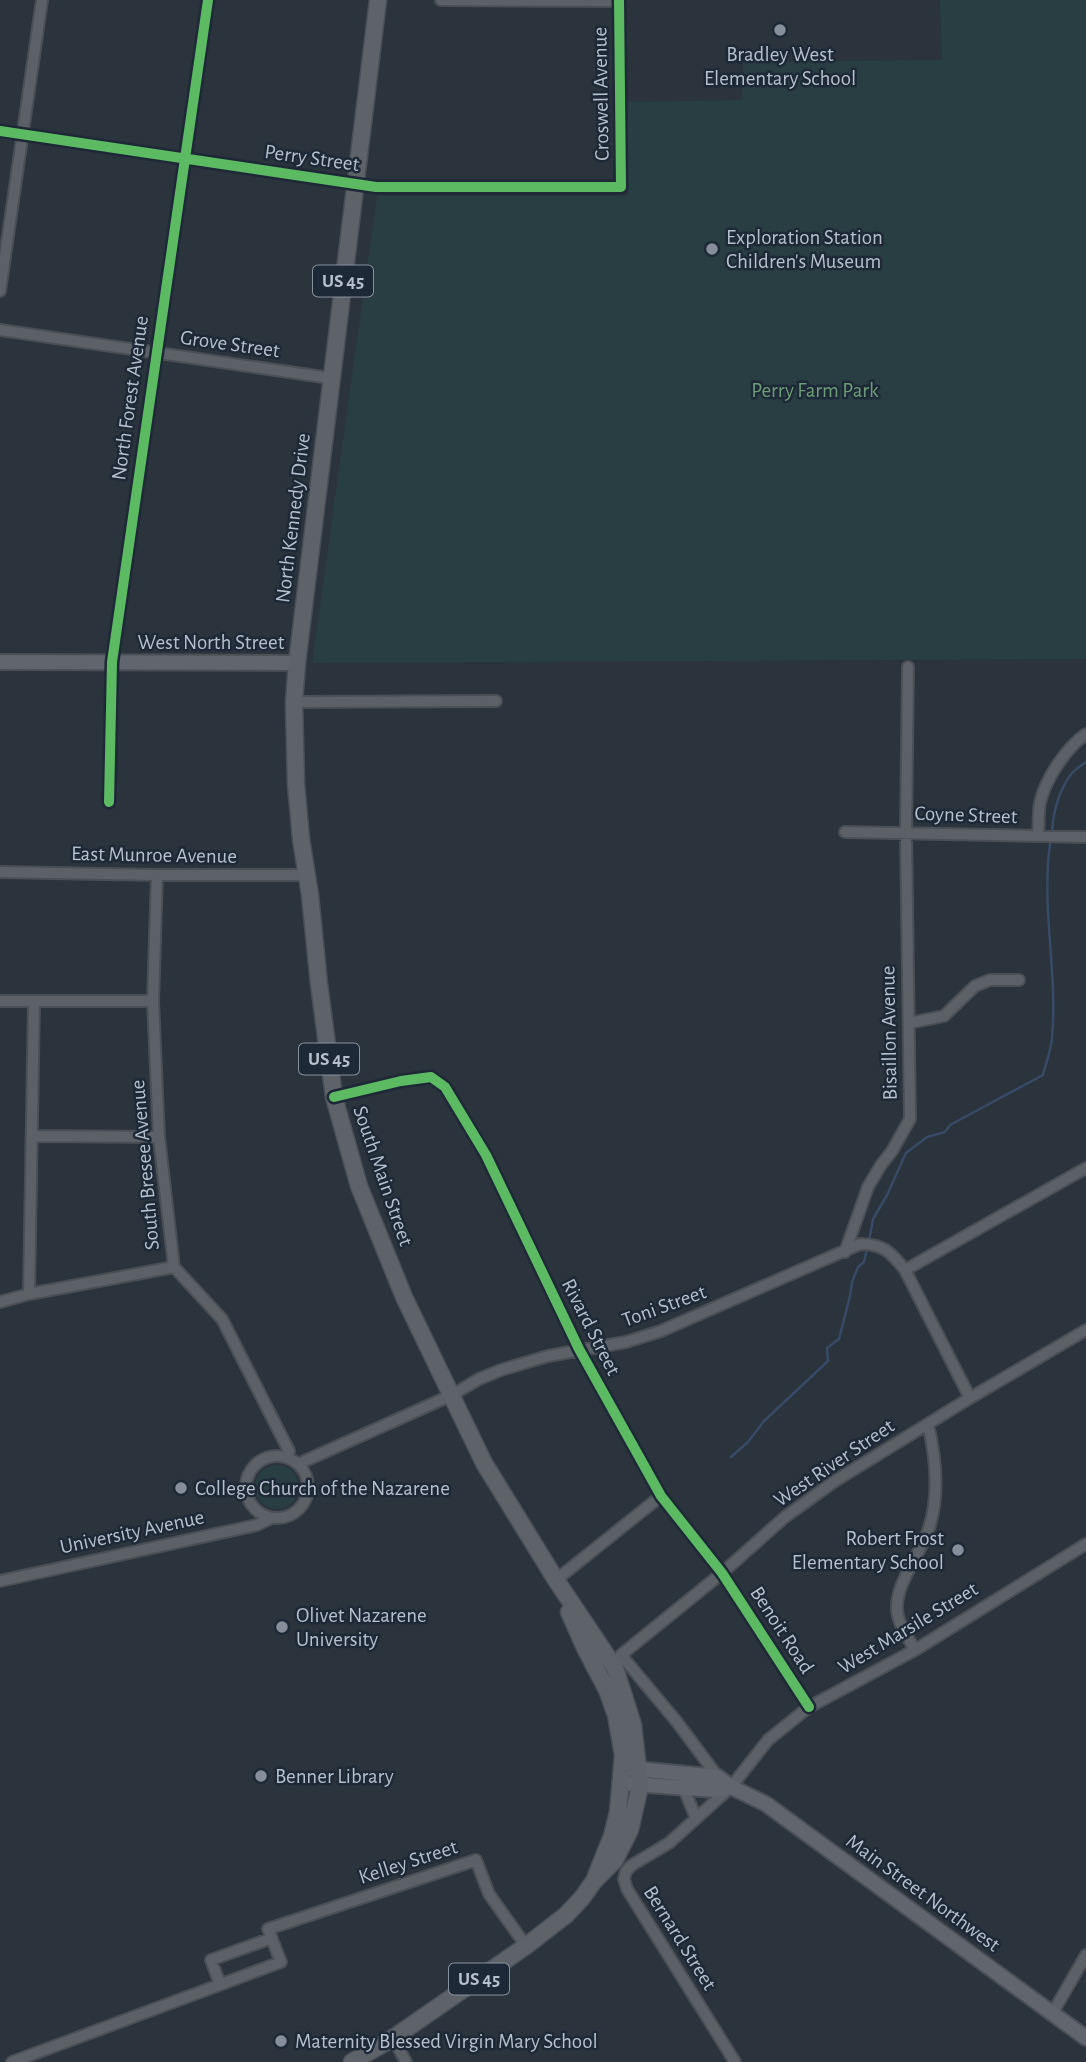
<svg xmlns="http://www.w3.org/2000/svg" width="1086" height="2062" font-family="'Alegreya Sans',sans-serif">
  <style>
    .green { fill: #283e42 }
    .lines { fill: none; stroke-linecap: round; stroke-linejoin: round }
    .stream { stroke: #374b66; stroke-width: 2.5 }
    .minor-casing { stroke: #4a4f56; stroke-width: 14 }
    .secondary-casing { stroke: #4a4f56; stroke-width: 18 }
    .primary-casing { stroke: #494f58; stroke-width: 19 }
    .minor { stroke: #5c6168; stroke-width: 10 }
    .secondary { stroke: #60656e; stroke-width: 14 }
    .primary { stroke: #5e636a; stroke-width: 16 }
    .cycleway-casing { stroke: #1e2937; stroke-width: 15 }
    .cycleway { stroke: #5cba63; stroke-width: 10 }
    .poi-dot { fill: #858e9a; stroke: #1e2937; stroke-width: 2.5 }
    .labels { text-anchor: middle; dominant-baseline: central; stroke-width: 5; stroke-linejoin: round; paint-order: stroke }
    .shield { fill: #1e2937; stroke: #88929f; stroke-width: 2 }
    .shield-label { font-size: 19px; font-weight: bold; fill: #b6bfcc }
    .poi-label { font-size: 21px; fill: #b6bfcc; stroke: #1e2937; text-anchor: start }
    .street-label { font-size: 21px; fill: #b6bfcc; stroke: #1e2937 }
    .park-label { font-size: 21px; fill: #6c9d77; stroke: #1e2937 }
  </style>
  <rect width="100%" height="100%" fill="#2b333c"/>
  <path class="green" d="M940,0H1086V659L312,663L377,196H628L626,102L742,100L743,62L942,60Z
    M255 1487a22 22 0 1 1 44 0a22 22 0 1 1-44 0Z"/>
  <g class="lines">
    <path class="stream" d="M1052,832C1053,813 1059,789 1072,773C1076,769 1082,765 1086,762
      M869,1241L873,1219L887,1195L906,1153L927,1137L945,1132L950,1125L1043,1075C1046,1063 1051,1050 1052,1038C1058,973 1041,909 1050,844
      M731,1457L748,1442L764,1421L828,1361L827,1348L839,1339L850,1296L852,1282L858,1267L864,1262L867,1248"/>
    <g class="minor-casing">
      <path id="minor" d="M441,0L619,1
        M0,131L376,187H621L619,0
        M0,291L42,0
        M0,330L330,378
        M294,702L496,701
        M109,802L112,662L208,0
        M845,832L1086,837
        M1038,836C1039,826 1038,813 1040,803C1045,779 1067,747 1086,734
        M0,872L157,875H307
        M157,875L153,1001L159,1137L174,1267L222,1319L289,1451L288,1458
        M0,1001H153
        M909,1023L944,1016L975,986L990,980H1019
        M334,1097L401,1081L431,1077L445,1087L486,1155L579,1349L661,1496L722,1573L809,1707
        M32,1136L159,1137
        M845,1252L868,1187L881,1165L892,1151L910,1119L906,832L908,667
        M905,1270L1086,1168
        M29,1294L34,1001
        M0,1302L29,1294L174,1267
        M246 1487a31 31 0 1 1 62 0a31 31 0 1 1-62 0Z
        M298,1464L452,1395L479,1379L501,1370L548,1356L626,1342L661,1331L860,1244C883,1244 891,1252 905,1270L970,1398
        M556,1580L661,1496
        M0,1581L257,1525L271,1518
        M915,1650C909,1639 900,1627 898,1616C891,1589 920,1555 928,1531C940,1497 936,1458 928,1424
        M621,1655L677,1722L718,1777
        M615,1668L621,1655L722,1573L785,1517L835,1481L970,1398L1086,1330
        M684,1789L696,1818
        M220,1984L211,1960L272,1938
        M1052,2014L1086,1955
        M393,2038L406,2062
        M12,2062L281,1962L268,1929L476,1860L489,1894L526,1946
        M735,2062L627,1889L624,1879L626,1871L632,1865L669,1843L731,1787L768,1740L809,1707L915,1650L1086,1544"/>
    </g>
    <g class="secondary-casing">
      <path id="secondary" d="M0,662L297,663
        M627,1768L718,1777L731,1787L766,1804L1086,2038
        M621,1783L714,1790L731,1787"/>
    </g>
    <g class="primary-casing">
      <path id="primary" d="M569,1612L585,1648L607,1690L616,1715L623,1755L618,1812L612,1836L596,1876
        M352,2062L393,2038L526,1946L566,1915L582,1898L594,1881L615,1860L630,1830L640,1786L633,1725L615,1668L556,1580L484,1463L404,1297L359,1186L334,1097L319,984L310,895L301,839L296,784L294,702L297,663C323,442 352,221 378,0"/>
    </g>
    <use href="#minor" class="minor"/>
    <use href="#secondary" class="secondary"/>
    <use href="#primary" class="primary"/>
    <g class="cycleway-casing">
      <path id="cycleway" d="M0,131L376,187H621L619,0
        M109,802L112,662L208,0
        M334,1097L401,1081L431,1077L445,1087L486,1155L579,1349L661,1496L722,1573L809,1707"/>
    </g>
    <use href="#cycleway" class="cycleway"/>
  </g>
  <g class="poi-dot">
    <circle cx="780" cy="30" r="7"/>
    <circle cx="712" cy="249" r="7"/>
    <circle cx="181" cy="1488" r="7"/>
    <circle cx="958" cy="1550" r="7"/>
    <circle cx="282" cy="1627" r="7"/>
    <circle cx="261" cy="1776" r="7"/>
    <circle cx="281" cy="2041" r="7"/>
  </g>
  <g class="labels">
    <g class="shield">
      <rect x="313" y="265.5" width="60" height="31" rx="5"/>
      <rect x="299" y="1043.5" width="60" height="31" rx="5"/>
      <rect x="449" y="1963.5" width="60" height="31" rx="5"/>
    </g>
    <g class="shield-label">
      <text x="343" y="281">US 45</text>
      <text x="329" y="1059">US 45</text>
      <text x="479" y="1979">US 45</text>
    </g>
    <g class="poi-label">
      <text x="780" y="54" text-anchor="middle">Bradley West<tspan x="780" dy="24">Elementary School</tspan></text>
      <text x="726" y="237">Exploration Station<tspan x="726" dy="24">Children's Museum</tspan></text>
      <text x="195" y="1488">College Church of the Nazarene</text>
      <text x="944" y="1538" text-anchor="end">Robert Frost<tspan x="944" dy="24">Elementary School</tspan></text>
      <text x="296" y="1615">Olivet Nazarene<tspan x="296" dy="24">University</tspan></text>
      <text x="275" y="1776">Benner Library</text>
      <text x="295" y="2041">Maternity Blessed Virgin Mary School</text>
    </g>
    <g class="street-label">
      <text transform="translate(601 94) rotate(-91)">Croswell Avenue</text>
      <text transform="translate(312 158) rotate(8)">Perry Street</text>
      <text transform="translate(230 344) rotate(8)">Grove Street</text>
      <text transform="translate(130 398) rotate(-82)">North Forest Avenue</text>
      <text transform="translate(293 518) rotate(-83)">North Kennedy Drive</text>
      <text x="211" y="642">West North Street</text>
      <text transform="translate(966 815) rotate(2)">Coyne Street</text>
      <text transform="translate(154 855) rotate(1)">East Munroe Avenue</text>
      <text transform="translate(889 1033) rotate(-91)">Bisaillon Avenue</text>
      <text transform="translate(145 1165) rotate(-95)">South Bresee Avenue</text>
      <text transform="translate(383 1176) rotate(71)">South Main Street</text>
      <text transform="translate(664 1306) rotate(-20)">Toni Street</text>
      <text transform="translate(591 1327) rotate(63)">Rivard Street</text>
      <text transform="translate(834 1463) rotate(-34)">West River Street</text>
      <text transform="translate(132 1532) rotate(-12)">University Avenue</text>
      <text transform="translate(908 1628) rotate(-31)">West Marsile Street</text>
      <text transform="translate(782 1630) rotate(57)">Benoit Road</text>
      <text transform="translate(408 1862) rotate(-18)">Kelley Street</text>
      <text transform="translate(923 1893) rotate(36)">Main Street Northwest</text>
      <text transform="translate(680 1938) rotate(58)">Bernard Street</text>
    </g>
    <g class="park-label">
      <text x="815" y="390">Perry Farm Park</text>
    </g>
  </g>
</svg>
